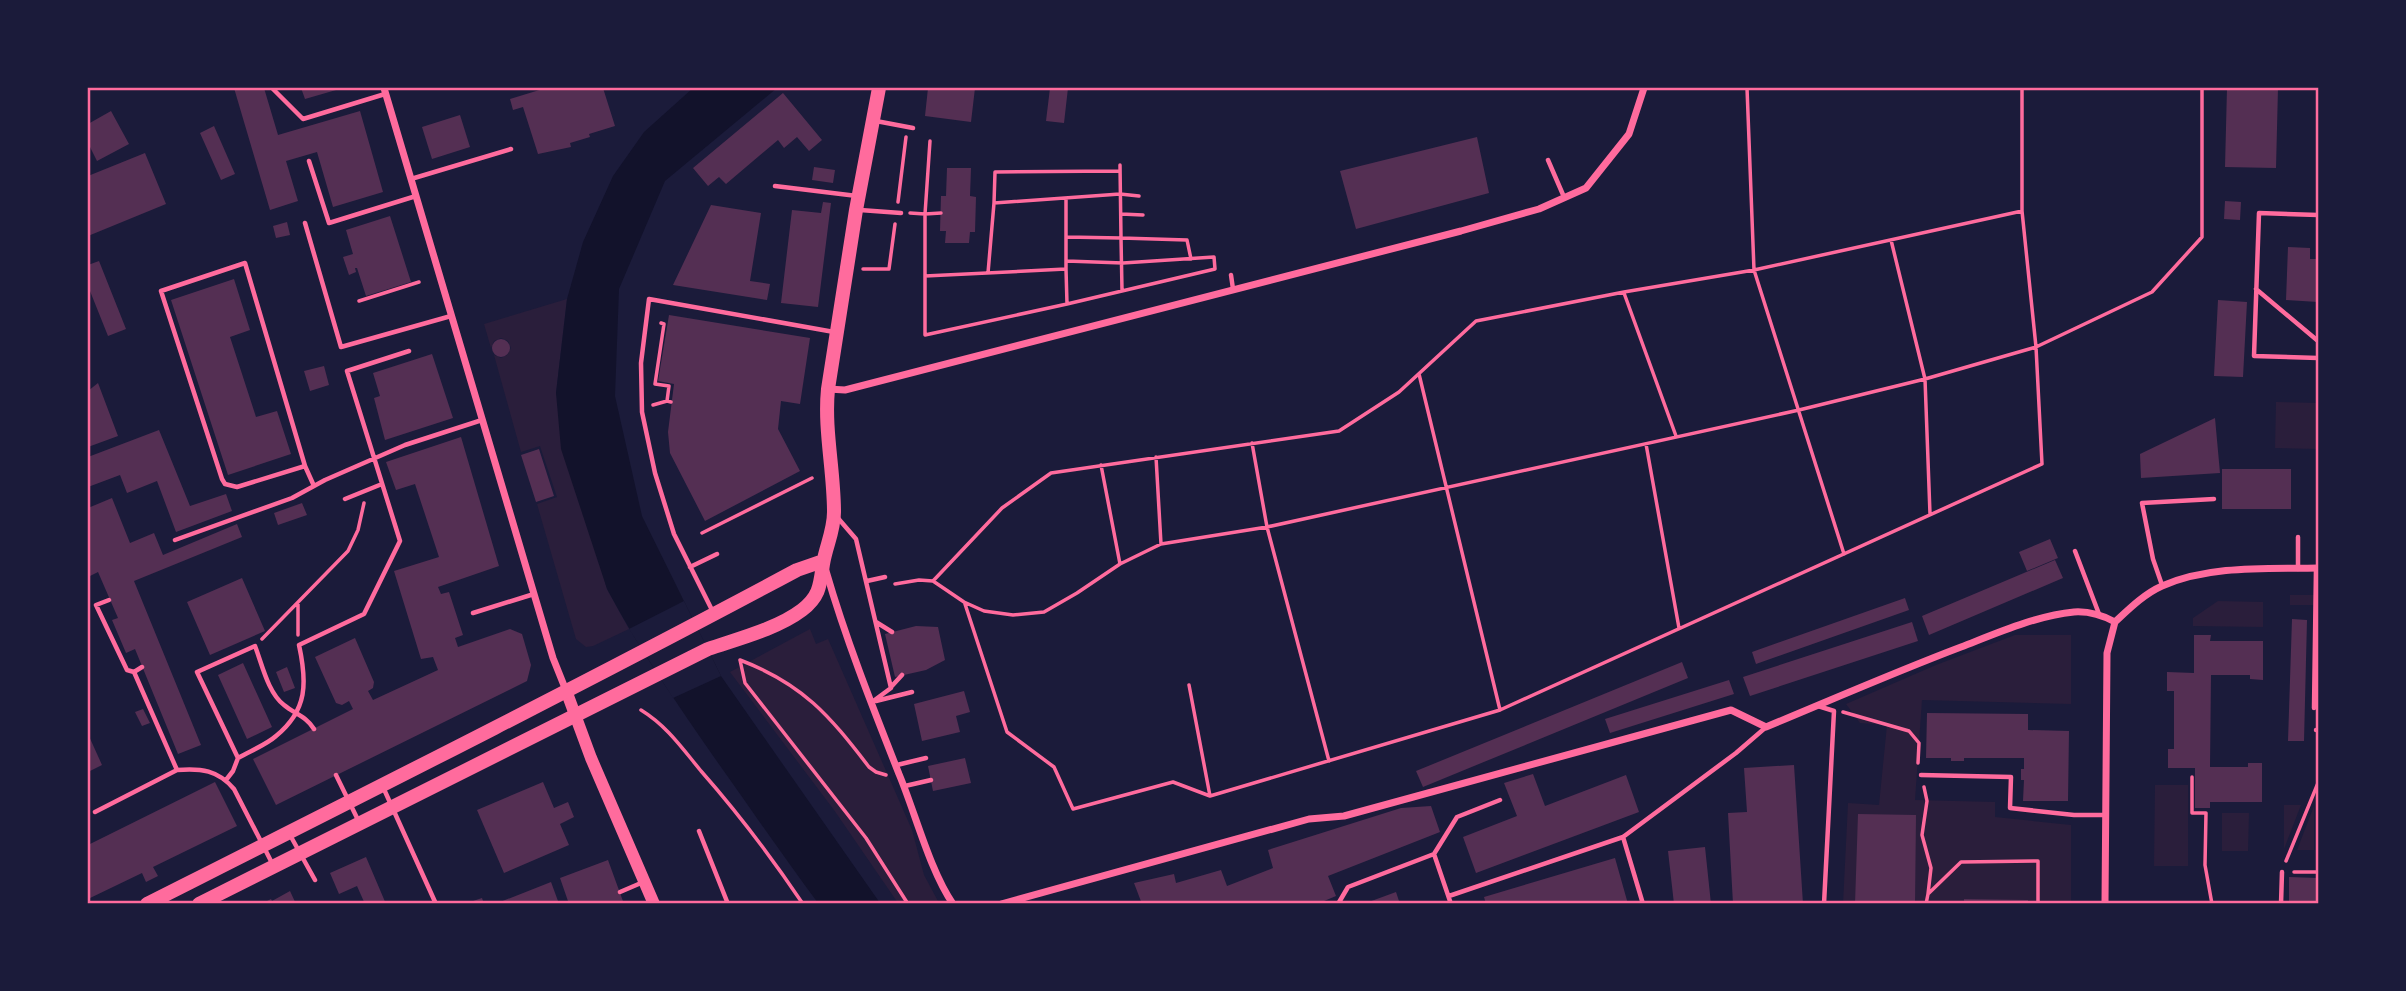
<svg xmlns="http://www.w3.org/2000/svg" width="2406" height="991" font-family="Roboto,sans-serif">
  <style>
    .green { fill: #2a1e3b }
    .water { fill: #12122b }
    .pier { fill: #1b1b3a }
    .building { fill: #542f53 }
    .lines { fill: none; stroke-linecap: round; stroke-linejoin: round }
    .path { stroke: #ff6b9d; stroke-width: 3.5 }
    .service { stroke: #ff6b9d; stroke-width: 4.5 }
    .minor { stroke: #ff6b9d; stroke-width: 7 }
    .tertiary { stroke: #ff6b9d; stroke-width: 12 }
    .secondary { stroke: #ff6b9d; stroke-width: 14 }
    .neatline { fill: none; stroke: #ff6b9d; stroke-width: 2.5 }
  </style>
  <rect width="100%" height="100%" fill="#1b1b3a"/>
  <path class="green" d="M567,299L556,393L607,589L629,629L593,646L586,647L576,639L537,504L557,497L540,446L521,452L494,355L501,358L507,355L511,348L508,341L501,338L494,341L491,348L484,324Z
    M2276,402L2318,403V449L2275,448Z
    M2290,595H2318V605H2290Z
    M2218,601L2263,602V627L2193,626V618Z
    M810,629L816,644L828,639L912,830L924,875L939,903H898L834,810L730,672Z
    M2015,635H2071V704L1922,700L1915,800L1995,802V817L2071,825V903L1843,904L1848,803L1879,805L1887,725L1860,723L1846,704L1936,665Z
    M2155,785H2188V866H2154Z
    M2284,805H2301L2284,849Z
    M2314,806V850H2297Z
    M2222,813H2249L2248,851H2222Z"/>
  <path class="water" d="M693,88H777L665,181L619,289L615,396L642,516L721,676L880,903H818C783,856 750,808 716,760C677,704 639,649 607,589L561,449L556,393L567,299L583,242L613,176L644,132Z"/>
  <path class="pier" d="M684,601L721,676L673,698L629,629Z"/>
  <path class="building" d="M234,88H264L278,135L360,111L383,192L333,207L317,152L286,161L298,201L270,210Z
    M301,88H343L305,99Z
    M546,88H603L615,126L589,134L590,137L570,143L571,147L538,154L523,107L513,110L510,99Z
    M928,88H975L971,122L925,116Z
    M1050,88H1068L1064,123L1046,121Z
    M2227,88H2278L2276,168L2225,167Z
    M783,93L822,140L809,151L797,137L784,148L778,140L726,184L719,177L708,186L693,168Z
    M111,111L129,144L97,161L88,143V124Z
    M460,115L470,147L432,159L422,127Z
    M214,126L235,174L221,180L200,133Z
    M1477,137L1489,193L1356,229L1340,171Z
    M145,153L166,204L88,236V176Z
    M814,167L835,170L833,183L812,180Z
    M947,168H971L970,196L976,197L975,232H970L969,243H945L946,231H940L941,196H946Z
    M2225,201L2241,202L2240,220L2224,219Z
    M823,202L831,203L818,307L781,303L792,210L821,213Z
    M711,205L761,213L750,281L770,284L767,300L673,285Z
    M390,216L411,282L366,296L357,268H355L356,272L349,275L343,257L353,254L346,230Z
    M287,222L290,235L276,238L273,226Z
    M2288,247L2310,248V259H2318V302L2286,300Z
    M99,261L126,329L108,336L88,286V265Z
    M234,279L250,330L230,337L256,417L277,411L291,454L228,475L171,300Z
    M2218,300L2247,302L2243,377L2214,376Z
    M669,315L810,338L800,404L781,401L778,429L800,471L705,521L670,453L668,432L674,384L658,381Z
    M492 348a9 9 0 1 1 18 0a9 9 0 1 1-18 0Z
    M432,354L453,418L385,440L374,398L380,396L373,373Z
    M324,366L329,385L310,391L304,371Z
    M98,383L118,436L88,447V391Z
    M2215,418L2220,473L2141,478L2140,454Z
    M159,430L190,506L226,494L232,511L176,532L157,481L127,493L120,475L88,487V457Z
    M461,437L499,566L438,587L441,594L449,592L463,635L455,638L458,647L510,629L522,634L531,665L527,681L276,805L253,759L353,709L349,701L342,705L336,703L315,657L355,638L374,682L373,688L368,691L373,700L438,670L433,657L421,659L394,571L439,557L415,484L396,490L386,462Z
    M539,449L554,496L536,502L521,455Z
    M2222,469H2291V509H2222Z
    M112,498L130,543L154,533L163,555L237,524L242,537L134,581L201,745L178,754L135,649L126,653L112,620L118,618L98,572L88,577V508Z
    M302,503L307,515L278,525L274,513Z
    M2050,539L2058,558L2027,571L2019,552Z
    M2055,560L2063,578L1929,635L1922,616Z
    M242,578L265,631L210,655L187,602Z
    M1905,598L1909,610L1756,664L1752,652Z
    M2292,619L2307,620L2304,741H2288Z
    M1912,622L1918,641L1750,696L1743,677Z
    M916,626L938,627L945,660L926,670L895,677L885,634Z
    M2194,635H2211L2210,641H2263V680L2250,679V675H2211L2210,767H2248V763H2262V802H2210V808H2195V768H2168V749H2174V691H2167V672L2194,673Z
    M1682,662L1688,678L1423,787L1416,771Z
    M243,663L272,727L247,739L218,675Z
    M287,667L295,688L284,692L276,672Z
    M1729,680L1734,694L1610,733L1605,719Z
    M964,691L970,712L956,716L960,732L922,741L914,704Z
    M143,709L150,723L142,726L135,712Z
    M1927,713L2028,714V730L2069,731L2068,801H2023L2024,780H2021V769H2024V758H1964V761H1951V758H1926Z
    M88,734L102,765L88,772Z
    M965,758L971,783L933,791L928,766Z
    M1794,765L1803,904H1733L1728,813L1747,812L1744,768Z
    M1533,774L1545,806L1626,775L1639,812L1476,873L1463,837L1517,816L1504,783Z
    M215,782L237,826L153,867L158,876L146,882L142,873L88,899V845Z
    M543,782L554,808L568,802L574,817L560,824L569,845L504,873L477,810Z
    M1431,806L1440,832L1328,876L1336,896L1317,904H1142L1134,883L1174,874L1176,883L1221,870L1227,886L1273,868L1268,850L1401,808Z
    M1858,814L1916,815L1915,904H1855Z
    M1705,847L1711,904H1674L1668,851Z
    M366,857L386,904H365L357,886L339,894L330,873Z
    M1615,858L1628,904H1486L1484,897Z
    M608,860L624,904H569L560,878Z
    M2289,877L2318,878V904H2289Z
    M551,882L558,901L553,904H495Z
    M290,891L296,904H261L271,899L272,901Z
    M1396,892L1400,904H1366V903Z
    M482,898L484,904H467V903Z
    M1964,899L2028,900V904H1964Z"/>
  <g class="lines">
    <path class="path" d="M1747,88L1754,270L1844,554
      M1120,165L1121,238L1187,240L1191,259
      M898,202L906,137
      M994,203L995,172L1120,171
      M910,213L925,214L930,141
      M1121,214L1143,215
      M1066,237L1121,238L1122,290
      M1891,240L1925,379L1930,514
      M1066,261L1123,263L1214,257L1215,269L1067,304
      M863,269H889L895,224
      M1066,269V199
      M988,273L994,203L1120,194L1139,196
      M925,276L1066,269L1067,304L925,335V214L941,213
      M1624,293L1676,436
      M359,301L419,282
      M661,323L664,324L655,384L669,386L667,401L671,402
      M653,405L667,401
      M1252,443L1267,527L1329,761
      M1646,444L1679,628
      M1156,457L1161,544
      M1101,465L1120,564
      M702,533L812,478
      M933,581L1002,508L1051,473L1339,431L1399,392L1476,321L1624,292L1754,270L2022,211
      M895,584L919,580L933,581L964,602L984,611L1013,615L1044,612L1077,593L1120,564L1161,544L1267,527L1799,410L1925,379L2036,347L2022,211V88
      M965,604L1007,732L1054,767L1073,809L1173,782L1210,796L1500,710L1419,374
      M298,635V604
      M262,639L348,551L358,530L364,503
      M740,660L745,683L866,838L908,904
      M740,660C803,684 829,715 869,767L876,772L886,775
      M1189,685L1210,796
      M641,710C667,726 682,748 701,771C738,813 772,858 803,904
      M1500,710L2042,464L2036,347L2152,292L2202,237V88
      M1843,712L1909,731L1919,743L1918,763
      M2192,777V813H2206L2205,865L2212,904
      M1924,787L1927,801L1922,835L1931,868L1928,894
      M2286,861L2318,783
      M2294,872H2318
      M1926,904L1928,894L1961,862L2038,861V904"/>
    <path class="service" d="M272,88L303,119L385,94
      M876,121L913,128
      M1548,160L1564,197
      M309,161L329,223L416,196
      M411,179L511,149
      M775,186L857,196
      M860,210L901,213
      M2318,215L2259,213L2254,356L2318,358
      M305,223L341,347L451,316
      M1231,275L1233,289
      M2256,289L2318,341
      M305,466L237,487L225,484L222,479L161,291L245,263L305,466L314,486
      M345,499L382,484
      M837,517L856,539L891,688L872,702
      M175,540L292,498L325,480L405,445L482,420
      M2075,551L2099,614
      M690,567L717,554
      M2298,569V537
      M867,581L885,577
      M2162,585L2153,559L2142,503L2214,499
      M109,600L96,605L127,670L134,672L177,770C201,768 218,770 234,789L272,863
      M712,610L674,534L655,473L642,412L641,363L649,299L834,332
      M473,613L534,594
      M876,622L892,632
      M134,672L142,667
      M891,687L902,675
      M876,701L912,692
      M1818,706L1834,711L1824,904
      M2314,708L2316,568
      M2316,730H2318
      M238,758L197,672L255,646C262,664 268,693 284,705C295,714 306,716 314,729
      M897,765L926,758
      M336,775L359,822
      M1921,775L2011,777L2010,808L2074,815H2105
      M226,780L233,771L238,758C250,751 266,745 276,736C308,710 307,682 299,645L364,614L400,541L347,371L409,351
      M905,786L931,780
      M383,787L436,904
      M95,812L177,770
      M699,831L728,904
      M290,835L315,880
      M1623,837L1643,904
      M1434,854L1451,904
      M620,892L641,883
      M1449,896L1623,837L1736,753L1765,728
      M1338,904L1348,887L1434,854L1457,817L1500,800
      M2281,904L2282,872"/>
    <path class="minor" d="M384,88L553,658L567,693
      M828,389L845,390L1461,231L1539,209L1586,188L1629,134L1644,88
      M826,571C846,640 873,708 899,774C915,812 930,871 953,904
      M2115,622C2129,609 2144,594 2162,586C2210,565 2268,569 2318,568
      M1001,904L1309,819L1344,816L1731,710L1766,727C1831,700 1895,672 1961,647C1997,633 2035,616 2074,612C2090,611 2102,615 2115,622
      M2105,904L2107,653L2115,622"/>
    <path class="tertiary" d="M567,693L591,758L654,904"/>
    <path class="secondary" d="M147,904C365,794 582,685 797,570L823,561
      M199,904L708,649C737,639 777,629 802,610C820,596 820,585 823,564C826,546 834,531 834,512C834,470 824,430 828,389L856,210L879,88"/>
  </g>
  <rect width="2406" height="991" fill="none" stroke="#1b1b3a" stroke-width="178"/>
  <rect x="89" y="89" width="2228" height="813" class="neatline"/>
</svg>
